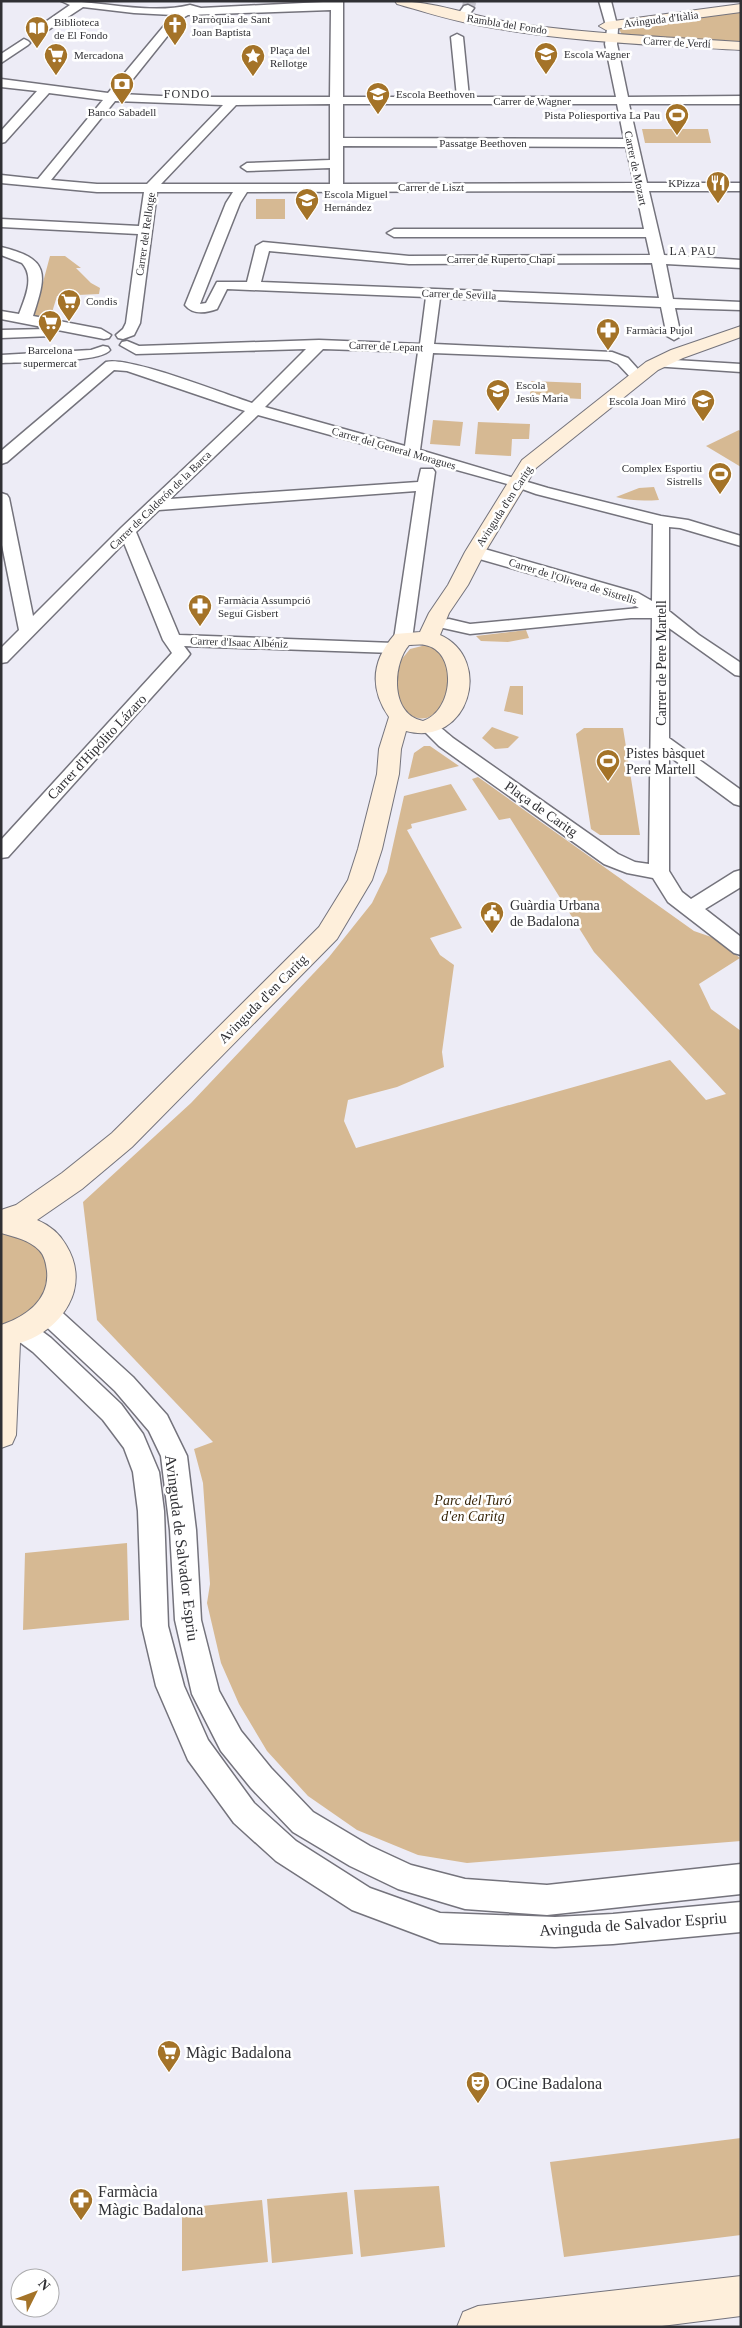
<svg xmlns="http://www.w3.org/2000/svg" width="742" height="2328" font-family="'Times New Roman',serif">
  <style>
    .green { fill: #d6b993 }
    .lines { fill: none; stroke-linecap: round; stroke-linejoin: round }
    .street-tunnel { stroke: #c7c6cf; stroke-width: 13; stroke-dasharray: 13 6; stroke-linecap: butt }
    .street-casing { stroke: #74737c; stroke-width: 3 }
    .secondary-casing { stroke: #74737c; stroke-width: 2 }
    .street { fill: #fff; fill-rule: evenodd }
    .secondary { fill: #feefdb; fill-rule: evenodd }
    .labels { text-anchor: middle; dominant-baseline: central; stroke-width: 5; stroke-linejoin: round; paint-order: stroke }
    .far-poi-label { font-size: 11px; fill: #303034; stroke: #fff; text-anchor: start }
    .far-street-label { font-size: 11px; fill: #303034; stroke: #fff }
    .far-neighbourhood-label { font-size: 12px; letter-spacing: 1px; fill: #303034; stroke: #fff }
    .street-label { font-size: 14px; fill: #303034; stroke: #fff }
    .poi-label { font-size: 14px; fill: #303034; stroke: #fff; text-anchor: start }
    .park-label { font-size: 14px; font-style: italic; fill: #38260a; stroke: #fff }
    .near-street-label { font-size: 16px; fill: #303034; stroke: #fff }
    .near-poi-label { font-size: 16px; fill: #303034; stroke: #fff; text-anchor: start }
  </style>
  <rect width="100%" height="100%" fill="#edecf6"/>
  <path class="green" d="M741,12V42L628,36L622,35L619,29Z
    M642,129H708L711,143H645Z
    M256,199H285V219H256Z
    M50,256H65L81,268H76L91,283L100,288L99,294L57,296L50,319L34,316Z
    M531,381L581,383V399L530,396Z
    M433,420L463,422L460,446L430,444Z
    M478,422L530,424L529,439H512L511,456L475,454Z
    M739,430L741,432V467L706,446Z
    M654,487L659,500C644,501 631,501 616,497L639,488Z
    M526,630L529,638L508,642L481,641L476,636Z
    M426,645L441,650L453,681C442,705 433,732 403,711L393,684L401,660L410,649Z
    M510,686H523V715L504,711Z
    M492,727L519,737L508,748L495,749L482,738Z
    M584,728H623L640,835H600L591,829L576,734Z
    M424,746H430L459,766L408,779L414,753Z
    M478,777L694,931L717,939L740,958L699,984L711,1009L741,1031V1841L467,1863L418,1855L357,1830L308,1796L267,1751L239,1704L221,1663L207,1603L210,1584L203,1483L194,1449L213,1442L97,1320L83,1202L191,1103L329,957L372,903L387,872L404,796L451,784L467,810L411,824L412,828L407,830L462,928L430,938L440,955L454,965L442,1052L444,1067L397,1087L348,1100L344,1121L356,1148L670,1060L706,1100L726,1094L594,952L510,818L499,820L472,779Z
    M1,1232C39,1235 64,1270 38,1303C29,1315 14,1320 1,1325Z
    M127,1543L129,1620L23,1630L25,1553Z
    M741,2138V2235L564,2257L550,2162Z
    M439,2186L445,2247L361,2257L354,2190Z
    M347,2192L353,2254L272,2263L267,2199Z
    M262,2200L268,2262L182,2271V2208Z"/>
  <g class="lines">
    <path class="street-tunnel" d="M468,8L470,1"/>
    <g class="street-casing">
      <path id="street" d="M61,1C102,1 149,15 190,5L201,8L343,1V97H457L451,37L457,34L463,37L469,97H616L605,44L607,29L599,1H611L618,29L617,44L628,97L741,96V104H629L647,183H741V191H649L664,255L741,260V268L666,264L673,299L741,302V310L675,308L681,336L674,340L667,336L661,307L440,298L434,344L612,352L628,358L645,377L643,380H633L618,364L609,360L433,353L420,450L548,488L661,516L688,520L741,536V546L680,528L669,527V611L699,635L741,663V676L735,675L669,628V738L741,790V806L734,804L669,756V871L682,892L691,899L734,872L741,870V887L705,909L741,937V955L734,953L668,902L653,878L627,873L604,864L439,746L422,729L425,725C437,722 443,730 453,738L618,854L635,862L649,864L652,618H631L470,634L443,628L440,624L443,620L449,619L470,624L639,608L626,601L469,556L467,552L469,548H481L638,593L652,601L653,524L536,494L511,485L258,415L170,499L418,482L421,469H433L435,472L412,639L409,643H397L394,639L416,491L159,510L136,532L179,635L394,643L400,644L403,648L400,652L394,653L184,646L190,654L187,658L8,857L1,858V840L172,653L163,640L124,543L7,662L1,663V648L19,630L1,540V493L7,495L9,498L33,616L121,528L245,411L127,371L114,370L7,462L1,464V451L106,362C129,356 224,394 252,403L306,349L136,354L120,345L122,342L127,341L139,346L319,340L420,344L426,297L227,289L217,309C206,313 193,315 185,305L226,203L233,192H157L140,323L134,335L123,339L118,338L116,335L123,329L126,323L138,234L1,227V219L139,226L144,192H97L1,183V175L38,179L103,100L49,93L5,142L1,143V131L37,91L1,87V79L108,93L173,15L134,13L83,7L39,36H31L29,34L31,32L70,5ZM331,10L330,97H180L121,94L181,19L188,15ZM115,101L223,105L147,184H97L51,180ZM330,104V160L247,163L241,167L247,171L330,168V184H161L236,105ZM343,104H617L624,139L343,138ZM343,146L626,147L634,183L343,184ZM636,191L644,229H394L387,233L394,237H646L650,255L409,256L263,242L256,246L247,282H217L206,303L200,304L240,203L247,192ZM269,251L409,264L652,263L659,298L261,282ZM323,349L418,352L405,446L265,407Z
        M468,5L474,8L466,19L462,20L458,19L456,17L464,6Z
        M24,39L28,41L30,43L28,45L1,63V54Z
        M1,247C50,259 47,273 33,316L101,329L111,335L109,338L104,339L1,319V311L19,314C25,298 35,277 22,263L1,255Z
        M48,329L53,330L55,333L53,336L1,338V330Z
        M103,346L108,347L110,350C101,363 20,362 1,363V355L91,350Z
        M658,359L741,364V372L653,366L651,363L653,360Z
        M46,1302L54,1305L133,1377L167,1415L187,1456L196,1530L201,1620L219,1691L241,1731L271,1768L313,1812L370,1846L411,1865L465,1879L547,1885L741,1864V1894L547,1915L465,1909L398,1889L350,1866L293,1832L251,1788L221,1751L192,1694L175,1620L170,1530L161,1456L149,1431L115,1391L38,1319L34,1312L38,1305Z
        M22,1320L31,1323L51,1338L121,1404L143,1434L159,1472L164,1511L168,1626L184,1686L208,1740L254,1803L296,1841L370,1888L440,1913L555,1917L613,1914L741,1902V1932L613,1944L555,1947L440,1943L352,1910L276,1861L234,1823L188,1760L156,1686L142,1626L138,1511L133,1472L124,1448L103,1420L33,1352L13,1337L10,1330L13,1323Z"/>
    </g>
    <g class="secondary-casing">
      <path id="secondary" d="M395,1C435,1 474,17 514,23C589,34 665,37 741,42V50C655,45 567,42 482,26C453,21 425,12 397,4Z
        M741,4V12L606,30L599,26L606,22Z
        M741,326V337L683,358L658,370L536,468L485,552L468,585L449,613L440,635C494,659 469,748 406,731L401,749L399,774L382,849L372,880L337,939L132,1147L82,1189L37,1220C49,1225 60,1234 66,1245C92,1287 62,1330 20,1343L16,1435L12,1444L1,1448V1325C25,1317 50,1300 47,1271C46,1264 45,1256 39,1250C29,1240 15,1237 1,1233V1210L16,1205L62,1173L112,1133L319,927L348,880L358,849L377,774L379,749L389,717C369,688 372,660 395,634L420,632L429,613L448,585L465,552L522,460L646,362L671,350ZM409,645C414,645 420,644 425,645C458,651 454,711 423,721C390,715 392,665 409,645Z
        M741,2276V2316L654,2327H457L463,2312L478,2306Z"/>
    </g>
    <use href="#street" class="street"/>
    <use href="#secondary" class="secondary"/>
  </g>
  <defs>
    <g id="church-pin" transform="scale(1.25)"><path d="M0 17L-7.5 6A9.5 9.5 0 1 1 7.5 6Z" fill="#a47328" stroke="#fff"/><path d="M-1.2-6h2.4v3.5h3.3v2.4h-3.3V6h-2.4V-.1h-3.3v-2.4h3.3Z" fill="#fff"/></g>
    <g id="library-pin" transform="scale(1.25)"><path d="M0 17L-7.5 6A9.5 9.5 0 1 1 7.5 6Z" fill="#a47328" stroke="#fff"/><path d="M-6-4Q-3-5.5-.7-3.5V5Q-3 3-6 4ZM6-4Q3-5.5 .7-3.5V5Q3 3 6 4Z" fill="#fff"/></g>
    <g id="school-pin" transform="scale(1.25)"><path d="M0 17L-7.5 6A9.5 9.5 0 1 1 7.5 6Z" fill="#a47328" stroke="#fff"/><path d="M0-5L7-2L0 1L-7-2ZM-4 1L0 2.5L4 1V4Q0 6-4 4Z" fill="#fff"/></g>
    <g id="supermarket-pin" transform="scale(1.25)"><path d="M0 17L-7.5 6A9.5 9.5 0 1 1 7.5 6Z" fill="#a47328" stroke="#fff"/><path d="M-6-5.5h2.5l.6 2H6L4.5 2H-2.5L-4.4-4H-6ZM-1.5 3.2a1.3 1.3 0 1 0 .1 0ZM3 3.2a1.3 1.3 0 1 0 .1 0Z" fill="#fff"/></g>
    <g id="sight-pin" transform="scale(1.25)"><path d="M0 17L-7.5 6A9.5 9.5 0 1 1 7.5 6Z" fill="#a47328" stroke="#fff"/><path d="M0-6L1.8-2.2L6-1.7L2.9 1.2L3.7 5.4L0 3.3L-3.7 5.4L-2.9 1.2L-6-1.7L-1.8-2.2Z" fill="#fff"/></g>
    <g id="bank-pin" transform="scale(1.25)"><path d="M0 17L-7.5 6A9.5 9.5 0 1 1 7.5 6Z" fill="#a47328" stroke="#fff"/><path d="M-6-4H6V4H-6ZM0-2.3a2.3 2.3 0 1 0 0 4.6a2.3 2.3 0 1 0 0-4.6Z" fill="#fff"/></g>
    <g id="stadium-pin" transform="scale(1.25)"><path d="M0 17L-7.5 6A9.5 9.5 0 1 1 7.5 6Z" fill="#a47328" stroke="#fff"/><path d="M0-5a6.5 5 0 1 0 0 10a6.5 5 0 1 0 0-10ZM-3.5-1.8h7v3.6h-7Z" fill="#fff"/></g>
    <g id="restaurant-pin" transform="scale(1.25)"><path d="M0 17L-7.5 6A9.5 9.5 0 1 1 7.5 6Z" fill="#a47328" stroke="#fff"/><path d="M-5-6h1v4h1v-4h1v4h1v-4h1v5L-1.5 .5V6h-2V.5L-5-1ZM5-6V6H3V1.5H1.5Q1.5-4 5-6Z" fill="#fff"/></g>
    <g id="pharmacy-pin" transform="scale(1.25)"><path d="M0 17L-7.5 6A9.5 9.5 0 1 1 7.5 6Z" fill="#a47328" stroke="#fff"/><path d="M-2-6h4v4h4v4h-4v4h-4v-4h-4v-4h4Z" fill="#fff"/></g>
    <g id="civic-pin" transform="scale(1.25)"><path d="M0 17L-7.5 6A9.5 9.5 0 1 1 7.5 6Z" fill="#a47328" stroke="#fff"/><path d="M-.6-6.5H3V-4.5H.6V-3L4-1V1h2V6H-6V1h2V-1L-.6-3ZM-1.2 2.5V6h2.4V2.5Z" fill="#fff"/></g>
    <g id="theatre-pin" transform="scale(1.25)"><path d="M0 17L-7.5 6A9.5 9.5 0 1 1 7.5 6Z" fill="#a47328" stroke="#fff"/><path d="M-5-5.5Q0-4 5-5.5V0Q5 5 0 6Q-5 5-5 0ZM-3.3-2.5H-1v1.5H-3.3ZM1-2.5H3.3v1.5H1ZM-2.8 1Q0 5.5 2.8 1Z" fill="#fff"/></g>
  </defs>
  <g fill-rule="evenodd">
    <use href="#church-pin" x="175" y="25"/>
    <use href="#library-pin" x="37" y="28"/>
    <use href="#school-pin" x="546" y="54"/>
    <use href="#supermarket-pin" x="56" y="55"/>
    <use href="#sight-pin" x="253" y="56"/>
    <use href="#bank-pin" x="122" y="84"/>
    <use href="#school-pin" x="378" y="94"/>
    <use href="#stadium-pin" x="677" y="115"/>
    <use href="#restaurant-pin" x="718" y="183"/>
    <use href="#school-pin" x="307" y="200"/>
    <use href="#supermarket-pin" x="69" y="301"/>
    <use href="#supermarket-pin" x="50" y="322"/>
    <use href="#pharmacy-pin" x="608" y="330"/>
    <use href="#school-pin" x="498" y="391"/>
    <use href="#school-pin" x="703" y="401"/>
    <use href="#stadium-pin" x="720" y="474"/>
    <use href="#pharmacy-pin" x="200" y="606"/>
    <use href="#stadium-pin" x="608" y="761"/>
    <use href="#civic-pin" x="492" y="913"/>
    <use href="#supermarket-pin" x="169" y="2052"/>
    <use href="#theatre-pin" x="478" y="2083"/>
    <use href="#pharmacy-pin" x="81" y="2200"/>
  </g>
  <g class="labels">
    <g class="far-poi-label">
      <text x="192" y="19">Parròquia de Sant<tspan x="192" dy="13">Joan Baptista</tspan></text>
      <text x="54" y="22">Biblioteca<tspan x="54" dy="13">de El Fondo</tspan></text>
      <text x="270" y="50">Plaça del<tspan x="270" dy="13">Rellotge</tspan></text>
      <text x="564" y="54">Escola Wagner</text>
      <text x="74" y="55">Mercadona</text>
      <text x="396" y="94">Escola Beethoven</text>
      <text x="122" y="112" text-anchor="middle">Banco Sabadell</text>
      <text x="660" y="115" text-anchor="end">Pista Poliesportiva La Pau</text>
      <text x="700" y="183" text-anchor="end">KPizza</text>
      <text x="324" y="194">Escola Miguel<tspan x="324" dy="13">Hernández</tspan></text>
      <text x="86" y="301">Condis</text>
      <text x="626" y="330">Farmàcia Pujol</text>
      <text x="50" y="350" text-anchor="middle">Barcelona<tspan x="50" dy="13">supermercat</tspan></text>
      <text x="516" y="385">Escola<tspan x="516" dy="13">Jesús Maria</tspan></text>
      <text x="686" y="401" text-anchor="end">Escola Joan Miró</text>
      <text x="702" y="468" text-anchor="end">Complex Esportiu<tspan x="702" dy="13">Sistrells</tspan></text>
      <text x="218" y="600">Farmàcia Assumpció<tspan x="218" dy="13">Seguí Gisbert</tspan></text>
    </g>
    <g class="far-street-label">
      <text transform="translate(661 19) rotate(-7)">Avinguda d'Itàlia</text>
      <text transform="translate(507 24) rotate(9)">Rambla del Fondo</text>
      <text transform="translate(677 42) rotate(3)">Carrer de Verdi</text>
      <text x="532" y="101">Carrer de Wagner</text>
      <text x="483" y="143">Passatge Beethoven</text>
      <text transform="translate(636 168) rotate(78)">Carrer de Mozart</text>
      <text x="431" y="187">Carrer de Liszt</text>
      <text transform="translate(145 234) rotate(-82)">Carrer del Rellotge</text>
      <text x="501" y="259">Carrer de Ruperto Chapí</text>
      <text transform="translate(459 294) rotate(2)">Carrer de Sevilla</text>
      <text transform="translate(386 346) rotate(2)">Carrer de Lepant</text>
      <text transform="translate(394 448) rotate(16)">Carrer del General Moragues</text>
      <text transform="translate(160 500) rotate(-44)">Carrer de Calderón de la Barca</text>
      <text transform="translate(504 506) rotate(-57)">Avinguda d'en Caritg</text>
      <text transform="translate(573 581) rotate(17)">Carrer de l'Olivera de Sistrells</text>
      <text transform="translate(239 642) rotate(2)">Carrer d'Isaac Albéniz</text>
    </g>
    <g class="far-neighbourhood-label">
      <text x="187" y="94">FONDO</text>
      <text x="693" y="251">LA PAU</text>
    </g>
    <g class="street-label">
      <text transform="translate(661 663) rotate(-90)">Carrer de Pere Martell</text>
      <text transform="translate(97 747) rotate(-47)">Carrer d'Hipólito Lázaro</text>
      <text transform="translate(541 809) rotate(35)">Plaça de Caritg</text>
      <text transform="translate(263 999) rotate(-45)">Avinguda d'en Caritg</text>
    </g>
    <g class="poi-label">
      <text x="626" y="753">Pistes bàsquet<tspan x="626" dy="16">Pere Martell</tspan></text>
      <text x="510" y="905">Guàrdia Urbana<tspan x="510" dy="16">de Badalona</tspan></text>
    </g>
    <g class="park-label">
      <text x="473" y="1500">Parc del Turó<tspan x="473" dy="16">d'en Caritg</tspan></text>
    </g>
    <g class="near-street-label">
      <text transform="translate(182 1548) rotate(83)">Avinguda de Salvador Espriu</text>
      <text transform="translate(633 1924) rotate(-4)">Avinguda de Salvador Espriu</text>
    </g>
    <g class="near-poi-label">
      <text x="186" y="2052">Màgic Badalona</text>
      <text x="496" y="2083">OCine Badalona</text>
      <text x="98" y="2191">Farmàcia<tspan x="98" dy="18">Màgic Badalona</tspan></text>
    </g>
  </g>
  <rect width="742" height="2328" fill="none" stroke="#303034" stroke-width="5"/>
  <g transform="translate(35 2293) rotate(48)"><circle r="24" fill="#ffffff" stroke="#acacae"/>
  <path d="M0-4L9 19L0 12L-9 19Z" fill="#a47328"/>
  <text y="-8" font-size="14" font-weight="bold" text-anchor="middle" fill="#303034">N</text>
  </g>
</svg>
